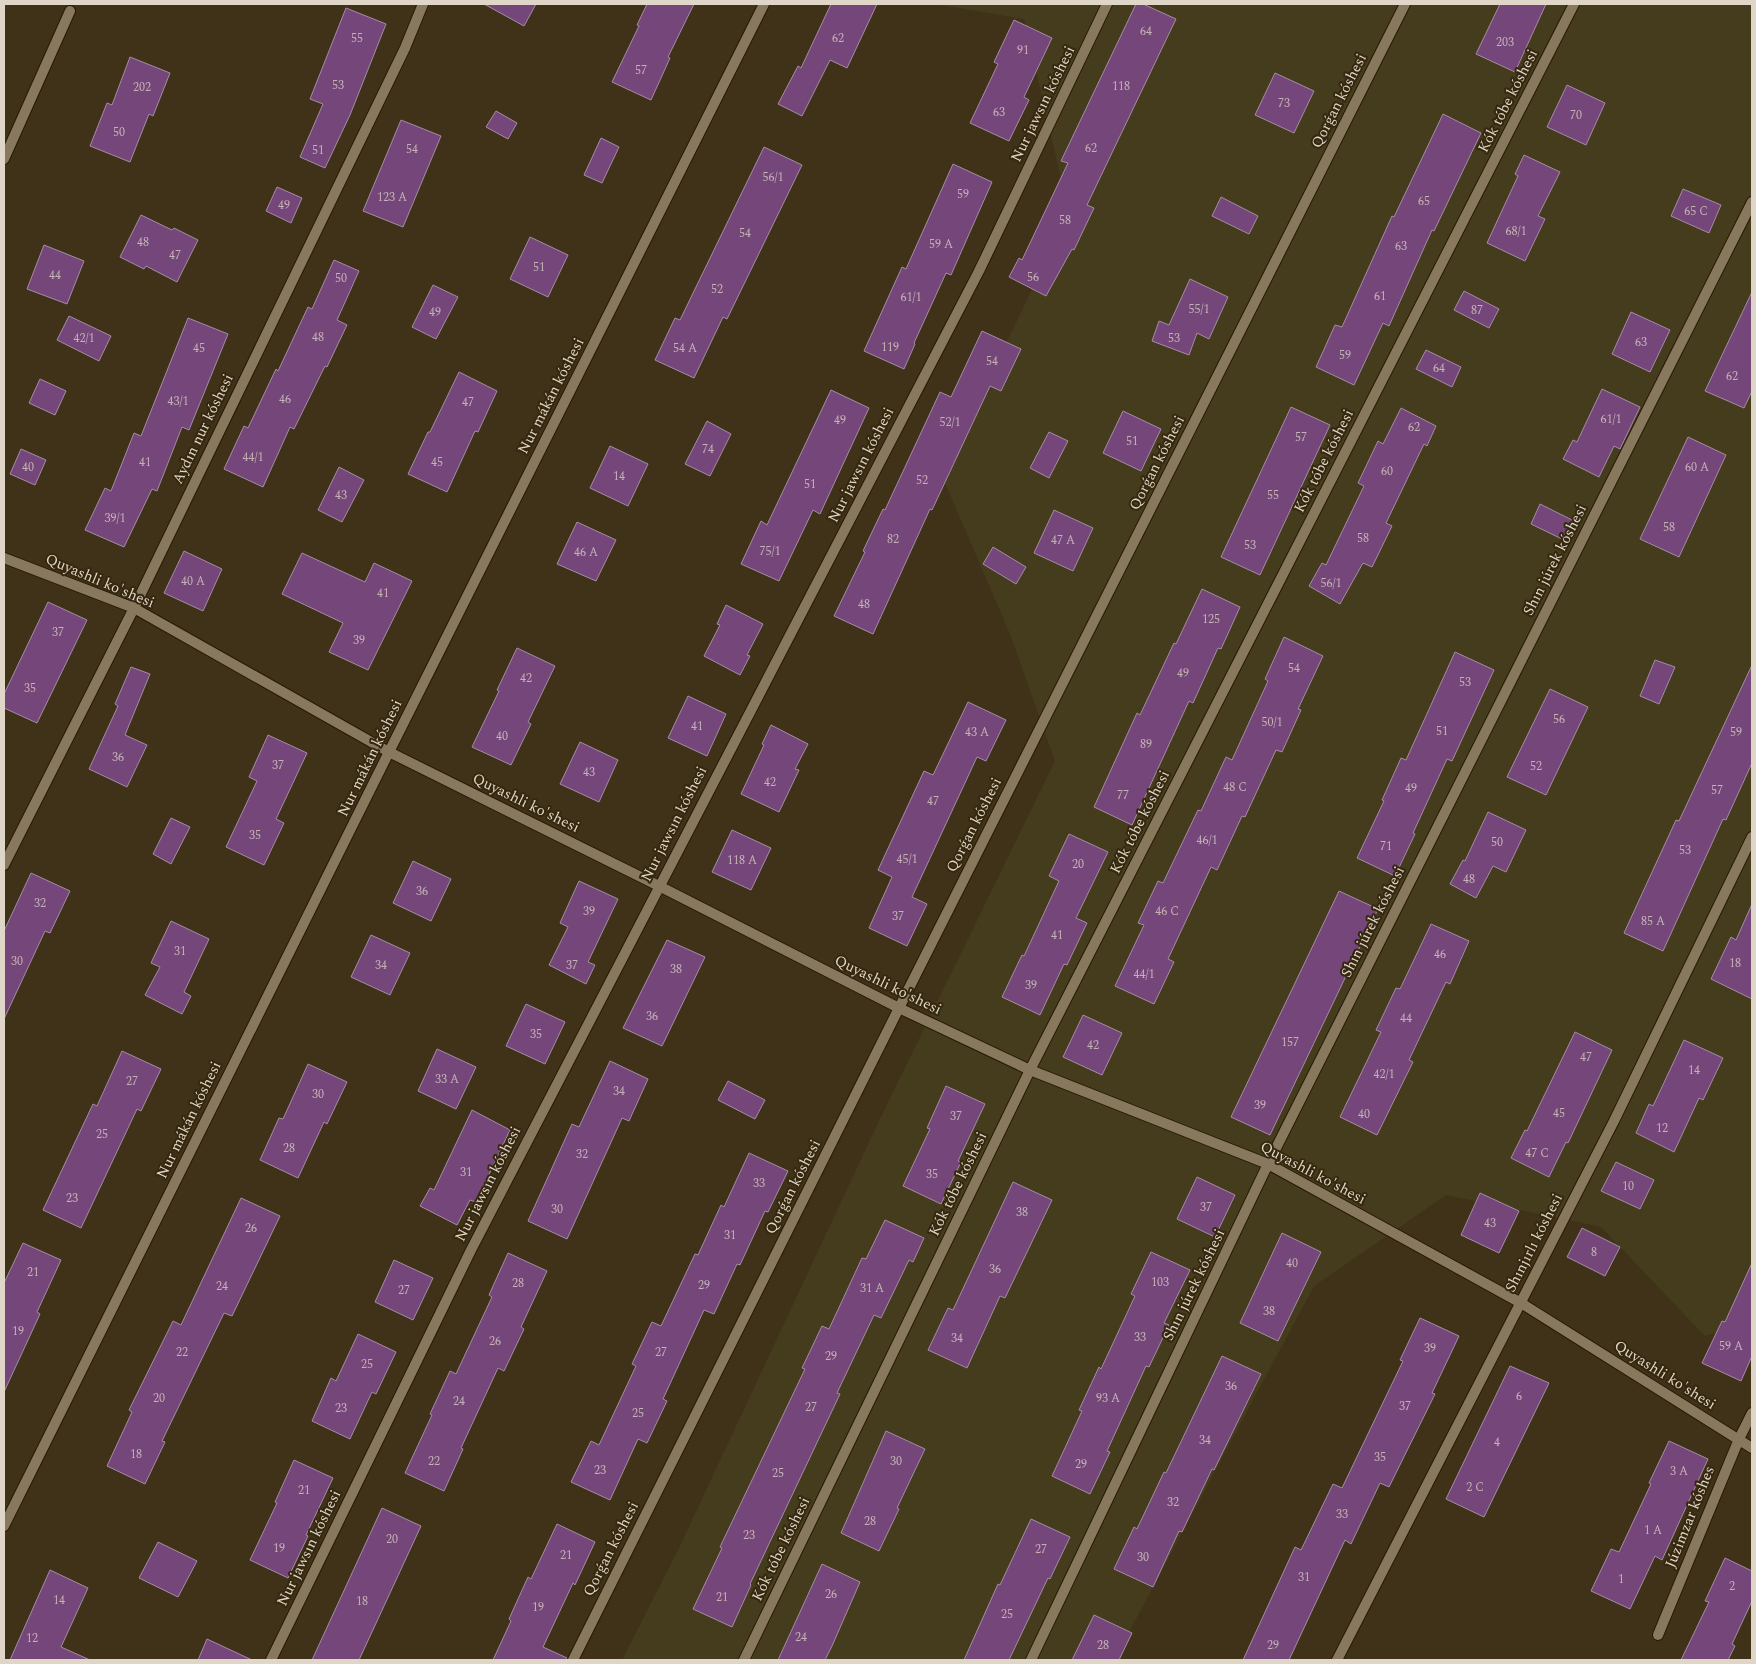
<svg xmlns="http://www.w3.org/2000/svg" width="1756" height="1664" font-family="Spectral,serif">
  <style>
    .sand { fill: #443c1c }
    .building { fill: #75467a; stroke: #a48da6 }
    .lines { fill: none; stroke-linecap: round; stroke-linejoin: round }
    .street-casing { stroke: #271902; stroke-width: 12 }
    .street { stroke: #88785d; stroke-width: 10 }
    .labels { text-anchor: middle; dominant-baseline: central; stroke-width: 4; stroke-linejoin: round; paint-order: stroke }
    .number-label { font-size: 12px; fill: #c4b2b4 }
    .street-label { font-size: 15px; fill: #dfd6c8; stroke: #36280f }
  </style>
  <rect width="100%" height="100%" fill="#403219"/>
  <path class="sand" d="M935,4H1752V1323L1705,1336L1601,1227L1446,1195L1314,1286L1114,1660H622L679,1548L878,1123L1055,761L1010,634L942,476L1069,213L1024,19Z"/>
  <path class="building" d="M484,4H536L524,26Z
    M647,4H694L668,57L670,58L651,100L612,82L639,26L637,25Z
    M831,4H877L847,68L830,60L802,116L778,104L798,66L801,68Z
    M1136,4H1143L1176,19L1087,205L1094,208L1074,250L1072,249L1046,296L1009,277L1019,258L1022,260L1068,163L1061,161Z
    M1500,4H1546L1515,72L1476,54Z
    M346,8L386,24L350,115L325,168L300,157L323,104L310,99Z
    M1014,20L1052,38L1024,97L1029,100L1009,141L970,123L998,64L994,62Z
    M130,57L170,73L153,116L149,114L130,162L90,146L107,103L112,105Z
    M1275,73L1314,91L1294,133L1255,115Z
    M1567,85L1605,103L1586,145L1547,127Z
    M496,111L517,123L508,139L486,127Z
    M1443,114L1481,133L1434,231L1432,230L1389,326L1383,323L1354,385L1316,367L1335,325L1342,327L1392,216L1394,217Z
    M401,120L441,136L403,227L363,211Z
    M601,138L619,147L602,183L584,175Z
    M764,147L802,165L727,319L723,317L694,378L655,360L675,318L680,320Z
    M1524,155L1560,172L1538,216L1545,219L1525,261L1487,243L1518,176L1515,174Z
    M953,164L992,182L951,275L946,273L914,343L915,344L904,369L864,351L902,267L906,269Z
    M277,187L302,198L291,223L266,211Z
    M1683,189L1721,205L1709,233L1671,216Z
    M1221,197L1258,216L1249,234L1212,216Z
    M141,215L172,230L174,228L198,240L177,282L146,266L144,269L120,257Z
    M530,237L568,255L548,297L510,279Z
    M44,245L84,261L67,304L27,289Z
    M334,260L359,271L337,320L347,325L327,367L325,366L294,429L290,427L263,487L224,469L244,426L248,428L276,369L278,371L308,307L312,309Z
    M1190,279L1228,297L1209,339L1197,333L1189,355L1152,341L1159,321L1169,325Z
    M433,285L458,297L436,339L412,327Z
    M1464,291L1499,309L1489,328L1454,310Z
    M1752,292V391L1744,408L1705,391Z
    M1631,312L1670,330L1650,372L1612,354Z
    M69,316L111,336L99,361L57,340Z
    M188,318L228,334L189,430L182,427L157,491L152,489L124,547L85,530L105,488L111,491L134,433L141,436Z
    M982,331L1021,349L1001,391L990,386L932,510L930,509L873,634L834,616L865,552L863,551L883,509L885,510L940,392L951,397Z
    M1426,350L1461,367L1452,387L1416,369Z
    M459,372L497,391L478,432L475,431L447,492L408,474L428,432H430Z
    M40,379L66,391L55,415L29,403Z
    M1602,389L1640,407L1620,449L1614,446L1599,477L1563,459L1573,440L1577,442Z
    M831,390L869,408L820,514L813,510L779,581L741,564L761,521L767,525Z
    M1291,407L1330,425L1260,575L1221,557Z
    M1401,408L1436,426L1427,446L1424,444L1386,523L1392,526L1372,567L1363,563L1340,604L1309,586L1322,563L1326,565L1364,486L1358,483L1378,441L1383,444Z
    M1123,411L1161,429L1141,471L1103,453Z
    M707,421L731,434L710,476L685,464Z
    M1049,432L1068,441L1049,478L1030,468Z
    M1688,437L1726,455L1679,557L1640,539Z
    M610,446L648,464L628,506L590,488Z
    M21,449L46,460L35,485L10,474Z
    M339,467L364,480L342,522L318,510Z
    M1540,504L1576,522L1566,541L1531,524Z
    M1054,510L1093,528L1073,571L1034,553Z
    M577,522L616,540L596,581L557,564Z
    M993,547L1026,567L1016,584L983,564Z
    M184,551L222,569L203,611L164,593Z
    M302,553L365,582L374,563L412,581L368,670L329,652L343,623L282,594Z
    M1202,589L1240,607L1221,649L1218,648L1193,703L1189,701L1132,825L1094,807L1137,713L1140,715L1174,643L1176,644Z
    M48,602L87,620L37,723L4,708V694Z
    M726,605L763,624L747,655L750,656L740,675L704,656L720,625L717,624Z
    M1284,637L1323,656L1298,709L1301,710L1282,752L1276,750L1245,817L1242,816L1217,870L1211,867L1168,959L1174,962L1154,1004L1115,986L1144,925L1138,923L1158,881L1163,883L1198,810L1201,811L1226,757L1232,760L1268,681L1265,679Z
    M517,648L555,666L528,722L531,724L511,765L472,747L499,691L497,690Z
    M1455,652L1494,670L1452,761L1447,759L1413,833L1415,834L1395,876L1357,858L1384,801L1382,800L1401,758L1406,760Z
    M1655,660L1675,667L1659,704L1640,696Z
    M1752,665V763L1726,820L1723,819L1663,951L1624,933L1676,820L1679,821Z
    M131,667L150,674L125,735L147,745L127,787L89,769L118,706L115,704Z
    M1550,689L1588,707L1546,795L1507,777Z
    M688,696L726,714L707,756L668,738Z
    M968,702L1006,720L986,761L977,757L912,897L927,904L907,946L869,928L892,877L878,870L924,771L933,775Z
    M771,725L808,744L795,769L799,770L779,812L741,794L764,745L762,744Z
    M268,735L307,753L276,819L284,823L264,865L226,847L257,781L249,777Z
    M580,742L618,760L599,802L560,784Z
    M1488,812L1526,830L1506,872L1493,866L1476,898L1450,884L1463,860L1465,861Z
    M171,818L190,827L171,864L153,854Z
    M732,830L771,848L751,890L712,872Z
    M1069,834L1108,852L1076,918L1087,923L1067,965L1064,964L1040,1015L1002,997L1022,955L1024,956L1059,881L1049,876Z
    M413,861L451,879L431,921L393,903Z
    M31,873L70,891L50,933L45,931L4,1019V931Z
    M579,881L618,899L588,962L595,965L586,984L549,965L568,927L560,923Z
    M1339,891L1378,909L1270,1135L1231,1117Z
    M1752,904V999L1711,979L1731,937L1736,940Z
    M171,921L209,939L184,992L191,996L182,1014L145,995L160,967L151,963Z
    M1431,924L1469,941L1450,984L1446,982L1409,1060L1413,1062L1377,1135L1340,1117L1381,1032L1376,1030L1396,988L1400,989Z
    M371,935L410,953L390,995L351,977Z
    M667,940L705,957L662,1046L623,1028Z
    M526,1004L565,1022L545,1064L506,1046Z
    M1083,1015L1122,1033L1102,1075L1063,1057Z
    M1575,1032L1612,1050L1568,1143L1566,1142L1549,1177L1511,1158L1525,1130L1527,1131Z
    M1684,1040L1723,1058L1703,1100L1699,1098L1674,1152L1636,1133L1649,1104L1653,1106Z
    M437,1049L476,1067L456,1109L418,1091Z
    M122,1051L161,1069L141,1111L137,1109L81,1228L43,1210L93,1104L97,1106Z
    M610,1061L648,1079L629,1121L622,1118L567,1239L528,1221L572,1124L579,1127Z
    M308,1064L347,1082L327,1124L324,1122L298,1178L260,1160L279,1118L283,1119Z
    M728,1081L765,1100L755,1119L718,1100Z
    M946,1086L985,1104L958,1161L961,1162L941,1204L903,1186L930,1129L927,1128Z
    M472,1110L510,1130L476,1202L470,1200L457,1225L420,1206L430,1188L434,1190Z
    M749,1153L788,1171L768,1212L765,1211L740,1265L737,1264L714,1314L704,1310L663,1399L667,1401L647,1443L638,1439L610,1500L571,1482L591,1441L599,1445L636,1366L632,1364L652,1322L661,1326L695,1254L698,1255L721,1205L724,1207Z
    M1616,1162L1654,1180L1640,1209L1601,1191Z
    M1197,1177L1235,1195L1215,1237L1177,1219Z
    M1013,1182L1052,1200L1005,1298L1000,1296L967,1368L928,1350L948,1308L953,1310Z
    M1480,1193L1519,1211L1499,1253L1461,1235Z
    M241,1198L280,1216L232,1316L224,1313L162,1441L165,1442L145,1484L107,1466L132,1412L129,1410L173,1321L181,1325Z
    M885,1220L924,1238L913,1262L909,1260L881,1318L874,1315L837,1393L840,1394L750,1584L751,1585L732,1627L693,1609L722,1548L720,1547L805,1369L802,1368L822,1326L829,1329L862,1258L866,1259Z
    M1582,1228L1620,1247L1605,1276L1567,1257Z
    M1282,1233L1321,1252L1278,1341L1240,1323Z
    M23,1243L61,1260L37,1312L40,1314L4,1392V1283Z
    M1151,1252L1190,1270L1164,1323L1169,1325L1149,1367L1146,1366L1107,1451L1110,1452L1090,1494L1052,1476L1082,1411L1079,1410L1099,1367L1101,1369L1135,1296L1131,1294Z
    M508,1253L547,1271L521,1327L524,1329L504,1371L498,1368L461,1448L463,1449L444,1491L405,1473L432,1415L430,1414L450,1371L456,1374L492,1297L489,1295Z
    M394,1260L433,1278L413,1320L375,1302Z
    M1752,1263V1356L1741,1381L1702,1363L1722,1321L1725,1322Z
    M1420,1318L1459,1336L1432,1393L1435,1394L1389,1487L1380,1483L1351,1544L1345,1540L1289,1660H1243L1295,1547L1301,1550L1333,1484L1342,1488L1403,1361L1400,1360Z
    M358,1334L396,1352L376,1394L372,1392L350,1439L312,1421L331,1378L336,1381Z
    M1222,1356L1261,1374L1214,1470L1212,1469L1182,1532L1179,1531L1153,1587L1114,1569L1134,1527L1137,1529L1164,1472L1166,1473Z
    M1510,1366L1549,1383L1484,1517L1446,1499Z
    M886,1431L925,1449L897,1508L899,1509L879,1551L841,1533Z
    M1669,1441L1708,1459L1662,1560L1655,1556L1630,1609L1591,1591L1611,1549L1619,1552L1651,1484L1649,1483Z
    M294,1460L333,1478L306,1535L308,1536L288,1578L250,1560L277,1503L275,1502Z
    M382,1508L421,1526L359,1660H312Z
    M1031,1519L1070,1537L1050,1579L1048,1578L1009,1660H964L998,1584L1000,1585Z
    M557,1524L595,1542L575,1585L573,1583L543,1647L567,1658L566,1660H493L511,1621L509,1619L528,1577L531,1579Z
    M158,1542L197,1561L178,1597L139,1578Z
    M1725,1558L1752,1571V1601L1732,1644L1735,1646L1728,1660H1681L1709,1602L1705,1601Z
    M822,1564L860,1582L832,1646L825,1660H778Z
    M50,1570L88,1588L61,1647L90,1660H10Z
    M1094,1615L1132,1633L1119,1660H1072Z
    M207,1639L252,1660H198Z"/>
  <g class="lines">
    <g class="street-casing">
      <path id="street" d="M4,159L70,11
        M4,558L134,608L389,752L659,886L899,1008L1030,1070L1268,1164L1521,1303L1752,1448
        M4,865L134,608L405,48L423,4
        M4,1526L389,752L764,4
        M1658,1635L1739,1439L1752,1413
        M271,1660L471,1250L979,271L1107,4
        M573,1660L899,1008L1405,4
        M744,1660L1030,1070L1574,4
        M1031,1660L1268,1164L1752,202
        M1337,1660L1614,1121L1752,837"/>
    </g>
    <use href="#street" class="street"/>
  </g>
  <g class="labels">
    <g class="number-label">
      <text x="1146" y="31">64</text>
      <text x="357" y="38">55</text>
      <text x="838" y="38">62</text>
      <text x="1505" y="42">203</text>
      <text x="1023" y="50">91</text>
      <text x="641" y="70">57</text>
      <text x="338" y="85">53</text>
      <text x="1121" y="86">118</text>
      <text x="142" y="87">202</text>
      <text x="1284" y="103">73</text>
      <text x="999" y="112">63</text>
      <text x="1576" y="115">70</text>
      <text x="119" y="132">50</text>
      <text x="1091" y="148">62</text>
      <text x="412" y="149">54</text>
      <text x="318" y="150">51</text>
      <text x="773" y="177">56/1</text>
      <text x="963" y="194">59</text>
      <text x="392" y="197">123 А</text>
      <text x="1424" y="201">65</text>
      <text x="284" y="205">49</text>
      <text x="1696" y="211">65 С</text>
      <text x="1065" y="220">58</text>
      <text x="1516" y="231">68/1</text>
      <text x="745" y="233">54</text>
      <text x="143" y="242">48</text>
      <text x="941" y="244">59 А</text>
      <text x="1401" y="246">63</text>
      <text x="175" y="255">47</text>
      <text x="539" y="267">51</text>
      <text x="55" y="275">44</text>
      <text x="1033" y="277">56</text>
      <text x="341" y="278">50</text>
      <text x="717" y="289">52</text>
      <text x="1380" y="296">61</text>
      <text x="911" y="297">61/1</text>
      <text x="1199" y="309">55/1</text>
      <text x="1477" y="310">87</text>
      <text x="435" y="312">49</text>
      <text x="318" y="337">48</text>
      <text x="84" y="338">42/1</text>
      <text x="1174" y="338">53</text>
      <text x="1641" y="342">63</text>
      <text x="890" y="347">119</text>
      <text x="199" y="348">45</text>
      <text x="685" y="348">54 А</text>
      <text x="1345" y="355">59</text>
      <text x="992" y="361">54</text>
      <text x="1439" y="368">64</text>
      <text x="1732" y="376">62</text>
      <text x="285" y="399">46</text>
      <text x="178" y="401">43/1</text>
      <text x="468" y="402">47</text>
      <text x="1611" y="419">61/1</text>
      <text x="840" y="420">49</text>
      <text x="950" y="422">52/1</text>
      <text x="1414" y="427">62</text>
      <text x="1301" y="437">57</text>
      <text x="1132" y="441">51</text>
      <text x="708" y="449">74</text>
      <text x="253" y="457">44/1</text>
      <text x="145" y="462">41</text>
      <text x="437" y="462">45</text>
      <text x="28" y="467">40</text>
      <text x="1697" y="467">60 А</text>
      <text x="1387" y="471">60</text>
      <text x="619" y="476">14</text>
      <text x="922" y="480">52</text>
      <text x="810" y="484">51</text>
      <text x="341" y="495">43</text>
      <text x="1273" y="495">55</text>
      <text x="115" y="518">39/1</text>
      <text x="1669" y="527">58</text>
      <text x="1363" y="538">58</text>
      <text x="893" y="539">82</text>
      <text x="1063" y="540">47 А</text>
      <text x="1250" y="545">53</text>
      <text x="770" y="551">75/1</text>
      <text x="586" y="552">46 А</text>
      <text x="193" y="581">40 А</text>
      <text x="1331" y="583">56/1</text>
      <text x="383" y="593">41</text>
      <text x="864" y="604">48</text>
      <text x="1211" y="619">125</text>
      <text x="58" y="632">37</text>
      <text x="359" y="640">39</text>
      <text x="1294" y="668">54</text>
      <text x="1183" y="673">49</text>
      <text x="526" y="678">42</text>
      <text x="1465" y="682">53</text>
      <text x="30" y="688">35</text>
      <text x="1559" y="719">56</text>
      <text x="1272" y="722">50/1</text>
      <text x="697" y="726">41</text>
      <text x="1442" y="731">51</text>
      <text x="977" y="732">43 А</text>
      <text x="1736" y="732">59</text>
      <text x="502" y="736">40</text>
      <text x="1146" y="744">89</text>
      <text x="118" y="757">36</text>
      <text x="278" y="765">37</text>
      <text x="1536" y="766">52</text>
      <text x="589" y="772">43</text>
      <text x="770" y="782">42</text>
      <text x="1235" y="787">48 С</text>
      <text x="1411" y="788">49</text>
      <text x="1717" y="790">57</text>
      <text x="1123" y="795">77</text>
      <text x="933" y="801">47</text>
      <text x="255" y="835">35</text>
      <text x="1207" y="840">46/1</text>
      <text x="1497" y="842">50</text>
      <text x="1386" y="846">71</text>
      <text x="1685" y="850">53</text>
      <text x="907" y="859">45/1</text>
      <text x="742" y="860">118 А</text>
      <text x="1078" y="864">20</text>
      <text x="1469" y="879">48</text>
      <text x="422" y="891">36</text>
      <text x="40" y="903">32</text>
      <text x="589" y="911">39</text>
      <text x="1167" y="911">46 С</text>
      <text x="898" y="916">37</text>
      <text x="1653" y="921">85 А</text>
      <text x="1057" y="935">41</text>
      <text x="180" y="951">31</text>
      <text x="1440" y="954">46</text>
      <text x="17" y="961">30</text>
      <text x="1735" y="963">18</text>
      <text x="381" y="965">34</text>
      <text x="572" y="965">37</text>
      <text x="676" y="969">38</text>
      <text x="1144" y="974">44/1</text>
      <text x="1031" y="985">39</text>
      <text x="652" y="1016">36</text>
      <text x="1406" y="1018">44</text>
      <text x="536" y="1034">35</text>
      <text x="1290" y="1042">157</text>
      <text x="1093" y="1045">42</text>
      <text x="1586" y="1057">47</text>
      <text x="1694" y="1070">14</text>
      <text x="1384" y="1074">42/1</text>
      <text x="447" y="1079">33 А</text>
      <text x="132" y="1081">27</text>
      <text x="619" y="1091">34</text>
      <text x="318" y="1094">30</text>
      <text x="1260" y="1105">39</text>
      <text x="1559" y="1113">45</text>
      <text x="1364" y="1114">40</text>
      <text x="956" y="1116">37</text>
      <text x="1662" y="1128">12</text>
      <text x="102" y="1134">25</text>
      <text x="289" y="1148">28</text>
      <text x="1537" y="1153">47 С</text>
      <text x="582" y="1154">32</text>
      <text x="466" y="1172">31</text>
      <text x="932" y="1174">35</text>
      <text x="759" y="1183">33</text>
      <text x="1628" y="1186">10</text>
      <text x="72" y="1198">23</text>
      <text x="1206" y="1207">37</text>
      <text x="557" y="1209">30</text>
      <text x="1022" y="1212">38</text>
      <text x="1490" y="1223">43</text>
      <text x="251" y="1228">26</text>
      <text x="730" y="1235">31</text>
      <text x="1594" y="1252">8</text>
      <text x="1292" y="1263">40</text>
      <text x="995" y="1269">36</text>
      <text x="33" y="1272">21</text>
      <text x="1160" y="1282">103</text>
      <text x="518" y="1283">28</text>
      <text x="704" y="1285">29</text>
      <text x="222" y="1286">24</text>
      <text x="872" y="1288">31 А</text>
      <text x="404" y="1290">27</text>
      <text x="1269" y="1311">38</text>
      <text x="18" y="1331">19</text>
      <text x="1140" y="1337">33</text>
      <text x="957" y="1338">34</text>
      <text x="495" y="1341">26</text>
      <text x="1731" y="1346">59 А</text>
      <text x="1430" y="1348">39</text>
      <text x="182" y="1352">22</text>
      <text x="661" y="1352">27</text>
      <text x="831" y="1356">29</text>
      <text x="367" y="1364">25</text>
      <text x="1231" y="1386">36</text>
      <text x="1519" y="1396">6</text>
      <text x="159" y="1398">20</text>
      <text x="1108" y="1398">93 А</text>
      <text x="459" y="1401">24</text>
      <text x="1405" y="1406">37</text>
      <text x="811" y="1407">27</text>
      <text x="341" y="1408">23</text>
      <text x="638" y="1413">25</text>
      <text x="1205" y="1440">34</text>
      <text x="1497" y="1442">4</text>
      <text x="136" y="1454">18</text>
      <text x="1380" y="1457">35</text>
      <text x="434" y="1461">22</text>
      <text x="896" y="1461">30</text>
      <text x="1081" y="1464">29</text>
      <text x="600" y="1470">23</text>
      <text x="1679" y="1471">3 А</text>
      <text x="778" y="1473">25</text>
      <text x="1475" y="1487">2 С</text>
      <text x="304" y="1490">21</text>
      <text x="1173" y="1502">32</text>
      <text x="1342" y="1514">33</text>
      <text x="870" y="1521">28</text>
      <text x="1653" y="1530">1 А</text>
      <text x="749" y="1535">23</text>
      <text x="392" y="1539">20</text>
      <text x="279" y="1548">19</text>
      <text x="1041" y="1549">27</text>
      <text x="566" y="1555">21</text>
      <text x="1143" y="1557">30</text>
      <text x="1304" y="1577">31</text>
      <text x="1621" y="1579">1</text>
      <text x="1732" y="1586">2</text>
      <text x="831" y="1594">26</text>
      <text x="722" y="1597">21</text>
      <text x="59" y="1600">14</text>
      <text x="362" y="1601">18</text>
      <text x="538" y="1607">19</text>
      <text x="1007" y="1614">25</text>
      <text x="801" y="1637">24</text>
      <text x="32" y="1638">12</text>
      <text x="1103" y="1645">28</text>
      <text x="1273" y="1645">29</text>
    </g>
    <g class="street-label">
      <text transform="translate(1339 101) rotate(-63)">Qorǵan kóshesi</text>
      <text transform="translate(1508 101) rotate(-63)">Kók tóbe kóshesi</text>
      <text transform="translate(1043 104) rotate(-64)">Nur jawsın kóshesi</text>
      <text transform="translate(551 396) rotate(-63)">Nur mákán kóshesi</text>
      <text transform="translate(203 429) rotate(-64)">Aydın nur kóshesi</text>
      <text transform="translate(1324 461) rotate(-63)">Kók tóbe kóshesi</text>
      <text transform="translate(1157 463) rotate(-63)">Qorǵan kóshesi</text>
      <text transform="translate(861 465) rotate(-63)">Nur jawsın kóshesi</text>
      <text transform="translate(1555 560) rotate(-63)">Shın júrek kóshesi</text>
      <text transform="translate(100 581) rotate(23)">Quyashli ko'shesi</text>
      <text transform="translate(370 758) rotate(-64)">Nur mákán kóshesi</text>
      <text transform="translate(526 803) rotate(26)">Quyashli ko'shesi</text>
      <text transform="translate(1140 822) rotate(-63)">Kók tóbe kóshesi</text>
      <text transform="translate(674 824) rotate(-63)">Nur jawsın kóshesi</text>
      <text transform="translate(974 825) rotate(-63)">Qorǵan kóshesi</text>
      <text transform="translate(1373 922) rotate(-63)">Shın júrek kóshesi</text>
      <text transform="translate(888 985) rotate(26)">Quyashli ko'shesi</text>
      <text transform="translate(189 1120) rotate(-64)">Nur mákán kóshesi</text>
      <text transform="translate(1313 1173) rotate(28)">Quyashli ko'shesi</text>
      <text transform="translate(488 1184) rotate(-63)">Nur jawsın kóshesi</text>
      <text transform="translate(958 1184) rotate(-64)">Kók tóbe kóshesi</text>
      <text transform="translate(793 1187) rotate(-63)">Qorǵan kóshesi</text>
      <text transform="translate(1534 1243) rotate(-63)">Shınjırlı kóshesi</text>
      <text transform="translate(1194 1285) rotate(-64)">Shın júrek kóshesi</text>
      <text transform="translate(1665 1375) rotate(32)">Quyashli ko'shesi</text>
      <text transform="translate(1690 1517) rotate(-68)">Júzimzar kóshes</text>
      <text transform="translate(309 1548) rotate(-64)">Nur jawsın kóshesi</text>
      <text transform="translate(611 1549) rotate(-63)">Qorǵan kóshesi</text>
      <text transform="translate(781 1549) rotate(-64)">Kók tóbe kóshesi</text>
    </g>
  </g>
  <rect width="1756" height="1664" fill="none" stroke="#dfd6c8" stroke-width="10"/>
</svg>
